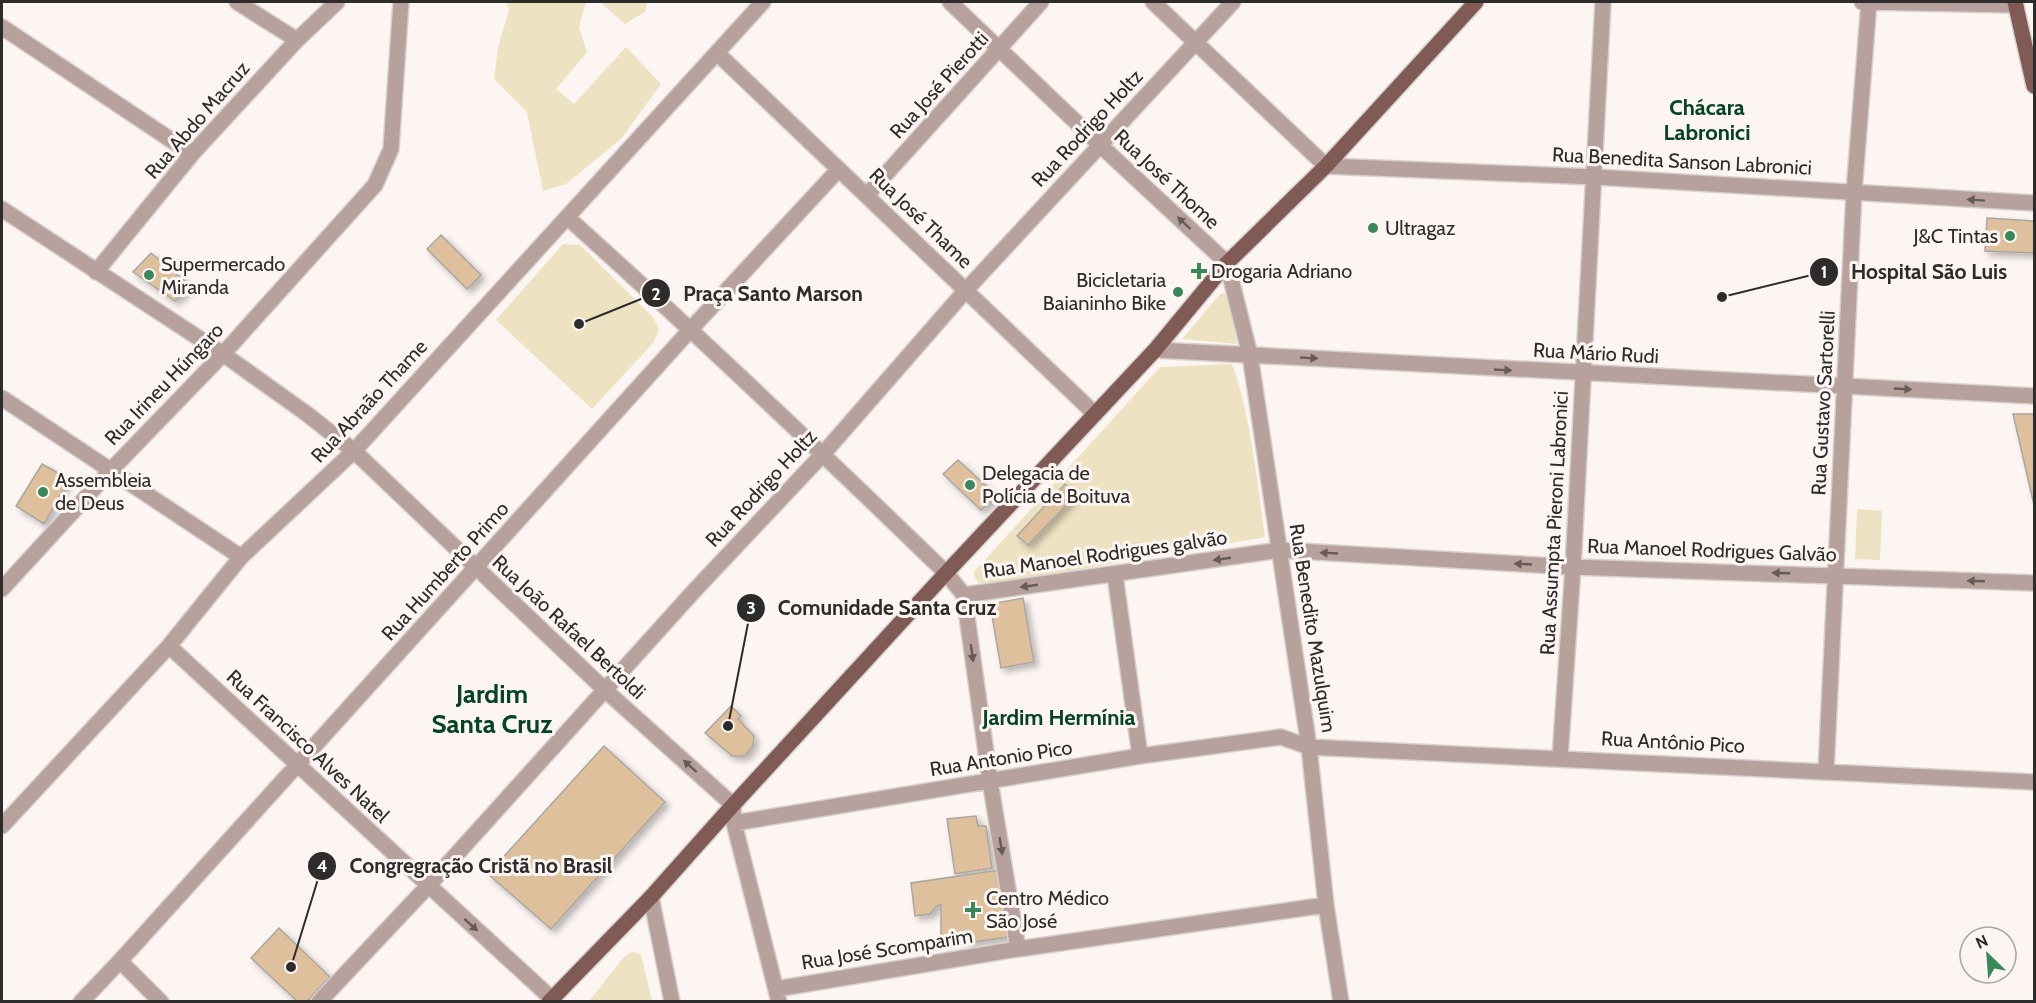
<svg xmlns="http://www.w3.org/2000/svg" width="2036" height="1003" font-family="Cabin,sans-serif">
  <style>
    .green { fill: #ede3c3 }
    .building { fill: #dec09c; stroke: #aaa6a1; stroke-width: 1.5; filter: url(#shadow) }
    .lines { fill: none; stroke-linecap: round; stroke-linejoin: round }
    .minor-casing { stroke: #d7d1ce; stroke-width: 18 }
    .major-casing { stroke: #d7d1ce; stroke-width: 18 }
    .minor { stroke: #b7a19d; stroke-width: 15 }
    .major { stroke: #805a54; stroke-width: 15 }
    .oneway { fill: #655b59 }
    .poi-dot { fill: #388859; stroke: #fcf5f2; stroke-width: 2 }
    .labels { text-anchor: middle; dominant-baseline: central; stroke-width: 6; stroke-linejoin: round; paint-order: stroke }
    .street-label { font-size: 20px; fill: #2e2c2b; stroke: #fcf5f2 }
    .poi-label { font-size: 20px; fill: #2e2c2b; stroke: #fcf5f2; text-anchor: start }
    .quarter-label { font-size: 22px; font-weight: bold; fill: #054324; stroke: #fcf5f2 }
    .district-label { font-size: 26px; font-weight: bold; fill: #054324; stroke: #fcf5f2 }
    .leader { fill: none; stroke: #2e2c2b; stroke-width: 2 }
    .callout-dot { fill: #2e2c2b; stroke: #fcf5f2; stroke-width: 2 }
    .mark-label { font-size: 18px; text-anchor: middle; font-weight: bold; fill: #fff }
    .callout-label { font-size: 21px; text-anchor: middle; font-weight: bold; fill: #2e2c2b; stroke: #fcf5f2; stroke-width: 6; stroke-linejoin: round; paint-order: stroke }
  </style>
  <defs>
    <filter id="shadow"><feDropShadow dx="4" dy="4" stdDeviation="3" flood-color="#0004"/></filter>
  </defs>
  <rect width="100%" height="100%" fill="#fcf5f2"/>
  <path class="green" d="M506,2H586L579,27L587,52L556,89L574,104L626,47L661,84L621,139L566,184L543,191L527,112L494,79L498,48L509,10Z
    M600,2H647L645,12L625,24Z
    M563,244L580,245L653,317L659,329L654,342L592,409L496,320Z
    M1225,293L1230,298L1237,344L1182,339L1220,294Z
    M1232,364C1251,415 1257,482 1265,537L1007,582L978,583L973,573L1160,367Z
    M1857,509L1882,511L1880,560L1855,559Z
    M634,952L641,955L652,1001H589L623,958L629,953Z"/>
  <path class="building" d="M1987,218L2034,221V253L1985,251Z
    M441,235L481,275L467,289L427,249Z
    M151,253L191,286L175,301L133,272Z
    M2013,414H2034V505Z
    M958,460L997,496L981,510L943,474Z
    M42,464L69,479L44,524L16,506Z
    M1065,484L1077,494L1028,545L1017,536Z
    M1023,598L1034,662L1001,668L990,604Z
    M731,706L741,716L738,719L754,736L753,746L745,756H732L705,733Z
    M604,746L665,802L551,929L488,874Z
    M976,816L978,826H986L992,868L955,874L947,819Z
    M999,870L1009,937L967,943L964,938L941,941V905L937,906L930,914L915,916L911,883Z
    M279,928L330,977L306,1002H298L251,958Z"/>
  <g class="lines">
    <g class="minor-casing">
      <path id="minor" d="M237,2L297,40
        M950,2L1100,145L1227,263L1250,355L1309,747L1326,905L1341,1002
        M1153,2L1326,166L1595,177L2034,203
        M1862,2L2016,5
        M2,27L192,154
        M717,53L1095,414
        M867,195L1041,2
        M2,209L223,354L307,414L354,451L605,690L733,805L734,823L779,1002
        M567,217C696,333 821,452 946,573L964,595L1280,550L1573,567L2034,583
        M96,272L192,154L297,40L337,2
        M1155,350L2034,396
        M2,398L241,557
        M1115,575L1140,756
        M2,589L111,470L223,354L375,185L391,149L401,2
        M964,595L990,781L1018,949
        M169,646L551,998
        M1560,758L1573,567L1603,2
        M1826,771L1854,192L1869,2
        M734,823L1140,756L1281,737L1309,747L2034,782
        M2,826L169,646L241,557L354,451L763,2
        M651,897L672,1002
        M120,961L161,1002
        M776,989L1018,949L1326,905
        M81,1002L120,961L691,329L839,169
        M319,1002L428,886L694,591L823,454L966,290L1233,2"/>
    </g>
    <g class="major-casing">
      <path id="major" d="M2015,2L2034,86
        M549,1002L651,897L733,805L946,573L1155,350L1227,263L1326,166L1476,2"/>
    </g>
    <use href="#minor" class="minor"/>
    <use href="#major" class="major"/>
  </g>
  <defs><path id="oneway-solid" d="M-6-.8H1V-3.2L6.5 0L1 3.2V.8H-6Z" transform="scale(1.5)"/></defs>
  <g class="oneway">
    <use href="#oneway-solid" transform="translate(1976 200) rotate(-176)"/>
    <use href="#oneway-solid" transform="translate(1184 223) rotate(-137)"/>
    <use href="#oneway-solid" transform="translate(1309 358) rotate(3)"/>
    <use href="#oneway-solid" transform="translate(1503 370) rotate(3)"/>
    <use href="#oneway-solid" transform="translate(1903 389) rotate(3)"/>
    <use href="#oneway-solid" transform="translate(1329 553) rotate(-177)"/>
    <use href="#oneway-solid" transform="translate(1222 559) rotate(172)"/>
    <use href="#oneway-solid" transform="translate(1523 564) rotate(-177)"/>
    <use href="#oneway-solid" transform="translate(1781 573) rotate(-178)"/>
    <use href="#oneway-solid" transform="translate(1976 581) rotate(-178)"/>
    <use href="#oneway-solid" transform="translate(1029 586) rotate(172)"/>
    <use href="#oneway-solid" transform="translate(972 653) rotate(82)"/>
    <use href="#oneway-solid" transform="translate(690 766) rotate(-138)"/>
    <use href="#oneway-solid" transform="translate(1001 846) rotate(81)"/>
    <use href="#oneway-solid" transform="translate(471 925) rotate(42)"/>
  </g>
  <g class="poi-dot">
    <circle cx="1373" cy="228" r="6"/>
    <circle cx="2010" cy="236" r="6"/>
    <path d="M1196 262h6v6h6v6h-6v6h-6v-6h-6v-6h6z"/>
    <circle cx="149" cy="275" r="6"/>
    <circle cx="1178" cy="292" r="6"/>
    <circle cx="970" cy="485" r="6"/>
    <circle cx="43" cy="492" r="6"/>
    <path d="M970 901h6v6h6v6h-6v6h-6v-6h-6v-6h6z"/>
  </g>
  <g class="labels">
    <g class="street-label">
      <text transform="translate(939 85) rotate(-48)">Rua José Pierotti</text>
      <text transform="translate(197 120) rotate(-49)">Rua Abdo Macruz</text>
      <text transform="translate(1087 128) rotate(-47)">Rua Rodrigo Holtz</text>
      <text transform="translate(1682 161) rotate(3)">Rua Benedita Sanson Labronici</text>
      <text transform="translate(1167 179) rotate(43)">Rua José Thome</text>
      <text transform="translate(921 218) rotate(44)">Rua José Thame</text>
      <text transform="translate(1596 353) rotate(3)">Rua Mário Rudi</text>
      <text transform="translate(164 384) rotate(-46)">Rua Irineu Húngaro</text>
      <text transform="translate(369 401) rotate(-47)">Rua Abraão Thame</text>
      <text transform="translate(1823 403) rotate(-87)">Rua Gustavo Sartorelli</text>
      <text transform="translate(761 488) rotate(-47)">Rua Rodrigo Holtz</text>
      <text transform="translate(1554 523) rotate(-87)">Rua Assumpta Pieroni Labronici</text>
      <text transform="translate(1712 550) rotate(2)">Rua Manoel Rodrigues Galvão</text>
      <text transform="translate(1105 554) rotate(-8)">Rua Manoel Rodrigues galvão</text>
      <text transform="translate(445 571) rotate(-48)">Rua Humberto Primo</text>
      <text transform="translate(569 627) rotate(43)">Rua João Rafael Bertoldi</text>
      <text transform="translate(1313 628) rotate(81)">Rua Benedito Mazulquim</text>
      <text transform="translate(1673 742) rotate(3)">Rua Antônio Pico</text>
      <text transform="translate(308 746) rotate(43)">Rua Francisco Alves Natel</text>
      <text transform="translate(1001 758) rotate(-9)">Rua Antonio Pico</text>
      <text transform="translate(887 949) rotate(-9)">Rua José Scomparim</text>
    </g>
    <g class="poi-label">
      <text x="1385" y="228">Ultragaz</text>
      <text x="1998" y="236" text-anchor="end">J&amp;C Tintas</text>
      <text x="161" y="264">Supermercado<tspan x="161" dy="23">Miranda</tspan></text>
      <text x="1211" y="271">Drogaria Adriano</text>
      <text x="1166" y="280" text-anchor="end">Bicicletaria<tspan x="1166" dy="23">Baianinho Bike</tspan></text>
      <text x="982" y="473">Delegacia de<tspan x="982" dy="23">Polícia de Boituva</tspan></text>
      <text x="55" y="480">Assembleia<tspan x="55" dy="23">de Deus</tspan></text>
      <text x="986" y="898">Centro Médico<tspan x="986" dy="23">São José</tspan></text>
    </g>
    <g class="quarter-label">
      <text x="1707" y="107">Chácara<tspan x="1707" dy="25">Labronici</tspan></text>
      <text x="1059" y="717">Jardim Hermínia</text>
    </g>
    <g class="district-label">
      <text x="492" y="694">Jardim<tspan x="492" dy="30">Santa Cruz</tspan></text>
    </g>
  </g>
  <path class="leader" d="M1722 297L1824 272M579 324L656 293M728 726L751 608M291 967L322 866"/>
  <g class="callout-dot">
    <circle cx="1722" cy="297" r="6"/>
    <circle cx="579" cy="324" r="6"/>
    <circle cx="728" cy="726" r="6"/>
    <circle cx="291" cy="967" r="6"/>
    <circle cx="1824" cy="272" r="15"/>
    <circle cx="656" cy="293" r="15"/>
    <circle cx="751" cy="608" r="15"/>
    <circle cx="322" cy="866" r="15"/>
  </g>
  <g class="mark-label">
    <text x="1824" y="278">1</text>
    <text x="656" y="300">2</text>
    <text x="751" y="614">3</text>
    <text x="322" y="872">4</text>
  </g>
  <g class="callout-label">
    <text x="1929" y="279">Hospital São Luis</text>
    <text x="773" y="301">Praça Santo Marson</text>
    <text x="887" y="615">Comunidade Santa Cruz</text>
    <text x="481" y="873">Congregração Cristã no Brasil</text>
  </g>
  <rect width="2036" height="1003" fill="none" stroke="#2e2c2b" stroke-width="6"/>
  <g transform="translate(1988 955) rotate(335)"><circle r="28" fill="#fcf5f2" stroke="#aaa5a2" stroke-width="1.5"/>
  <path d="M0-4.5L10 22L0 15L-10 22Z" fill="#388859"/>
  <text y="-9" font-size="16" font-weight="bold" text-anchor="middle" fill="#2e2c2b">N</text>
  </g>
</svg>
